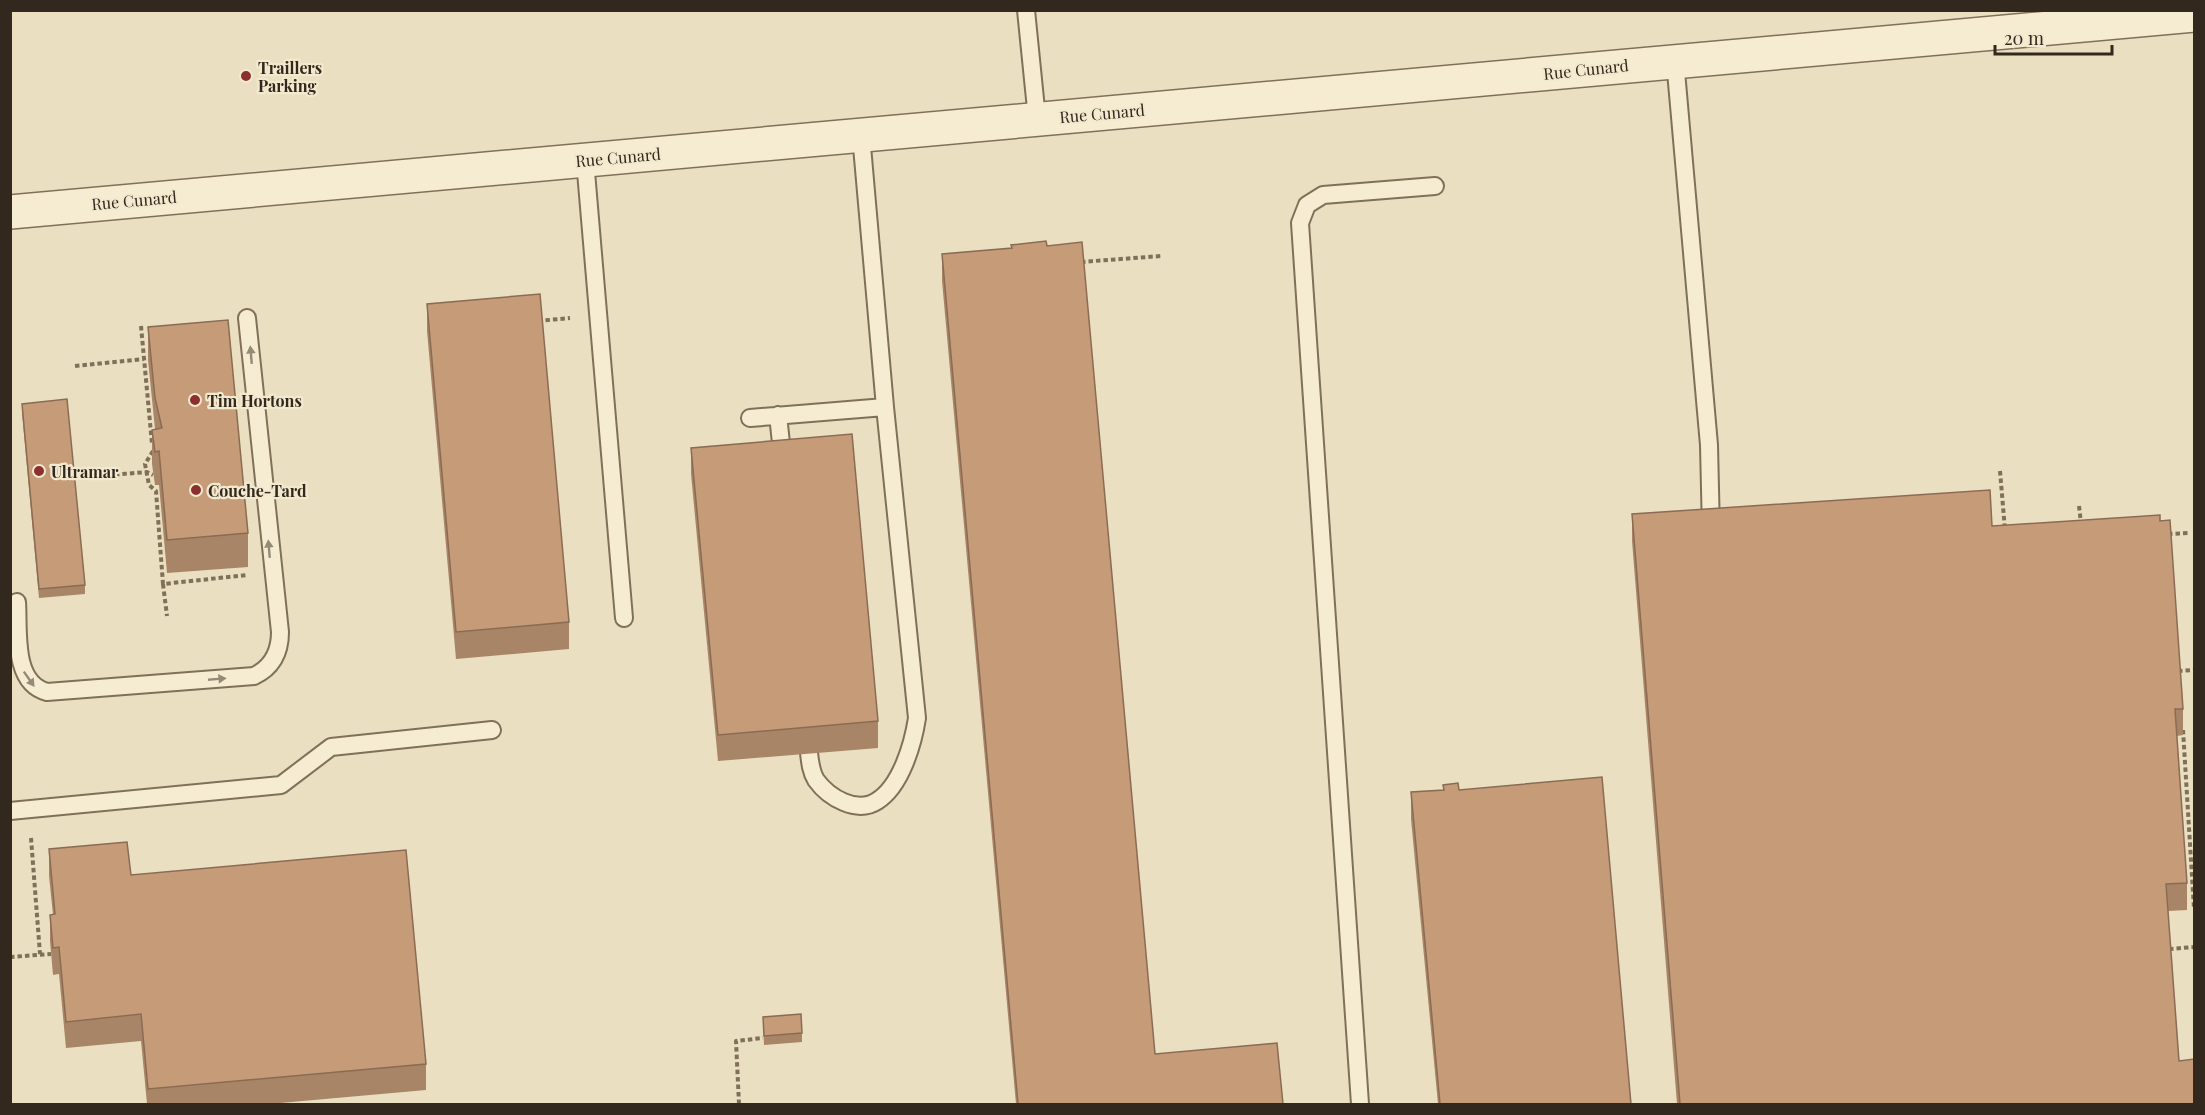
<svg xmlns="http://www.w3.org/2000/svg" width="2205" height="1115" font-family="'Playfair Display',serif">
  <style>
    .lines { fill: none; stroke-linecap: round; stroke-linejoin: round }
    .lane-casing { stroke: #817059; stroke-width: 20 }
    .street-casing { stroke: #817059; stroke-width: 36 }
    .path { stroke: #817059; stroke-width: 4; stroke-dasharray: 4.5 3; stroke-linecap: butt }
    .lane { stroke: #f6ecd2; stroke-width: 16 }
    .street { stroke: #f6ecd2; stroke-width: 33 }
    .wall { fill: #a98567 }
    .building { fill: #c59b78; stroke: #8a6c54; stroke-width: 1.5 }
    .oneway { fill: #948a78 }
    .poi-dot { fill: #8c302e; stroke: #f2e9cf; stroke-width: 2 }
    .labels { text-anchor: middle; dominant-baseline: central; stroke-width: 4.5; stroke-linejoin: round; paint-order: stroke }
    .poi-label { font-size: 16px; font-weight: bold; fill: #32281d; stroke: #f2e9cf; text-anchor: start }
    .street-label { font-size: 16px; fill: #32281d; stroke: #f2e9cf }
  </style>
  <rect width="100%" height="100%" fill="#eadfc0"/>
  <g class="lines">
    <g class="lane-casing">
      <path id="lane" d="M1026,10L1037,119
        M1675,60L1709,445L1711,532
        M585,160L624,618
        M778,415L783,462
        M750,418L885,407L861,135
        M17,602C19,630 12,683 47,692L254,676C273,667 280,651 280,632L247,318
        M809,753C810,762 811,772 816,780C829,798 857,814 877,801C901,786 913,744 917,718L885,407
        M10,811L281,785L331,747L492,730
        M1360,1104L1300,223L1307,205L1323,195L1435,186"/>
    </g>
    <g class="street-casing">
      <path id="street" d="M10,212L2194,15"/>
    </g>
    <path class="path" d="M1081,262L1161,256
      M538,321L570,318
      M141,326L152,444
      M75,366L144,359
      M153,451L145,464L149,485L156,491L163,584L247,575
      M2000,471L2005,530
      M85,477L147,472L153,475
      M2079,506L2081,523
      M2168,534L2189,533
      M163,584L167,616
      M2178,671L2194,670
      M2183,730L2194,909
      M31,838L40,954
      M2169,949L2194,947
      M10,957L51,954
      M739,1104L736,1041L763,1038"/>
    <use href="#lane" class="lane"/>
    <use href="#street" class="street"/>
  </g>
  <path class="wall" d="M942,254L1155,1054L1283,1104H1016L942,281Z
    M427,304L569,622V649L456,659L427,331Z
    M148,327L248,533V567L167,573L159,485H155L152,464V430L155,429L148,360Z
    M22,404L85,585V594L39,598L22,413Z
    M691,448L878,721V748L718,761L691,474Z
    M1632,514L1992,526L2183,709V735L2177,736L2187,883V910L2168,911L2179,1061L2194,1104H1677L1632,541Z
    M1459,790L1631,1104H1438L1411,819V792Z
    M49,849L131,875L426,1064V1090L269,1104H147L141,1041L66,1048L59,974L53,975L50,941V915H53L49,876Z
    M763,1017L802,1033V1042L764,1045Z"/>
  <path class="building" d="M1046,241L1047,246L1082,242L1155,1054L1277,1043L1283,1104H1018L942,254L1012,248L1011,245Z
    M540,294L569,622L456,632L427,304Z
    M228,320L248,533L167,540L159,451L155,452L152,430L162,428L155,398L148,327Z
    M67,399L85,585L39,589L22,404Z
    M852,434L878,721L718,735L691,448Z
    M1990,490L1992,526L2160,515V521L2170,520L2183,709H2175L2187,883L2166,884L2179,1061L2194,1059V1104H1680L1632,514Z
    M1602,777L1631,1104H1440L1411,792L1444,790L1443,785L1458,783L1459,790Z
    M127,842L131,875L406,850L426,1064L148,1089L141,1014L66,1022L59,947L53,948L50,915L55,914L49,849Z
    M801,1014L802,1033L764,1036L763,1017Z"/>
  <defs><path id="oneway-solid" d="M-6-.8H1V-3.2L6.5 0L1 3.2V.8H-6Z" transform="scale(1.5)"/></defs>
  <g class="oneway">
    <use href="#oneway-solid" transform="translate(251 355) rotate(-95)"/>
    <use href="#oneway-solid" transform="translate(269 549) rotate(-95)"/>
    <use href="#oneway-solid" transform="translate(29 679) rotate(55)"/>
    <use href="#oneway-solid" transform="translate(217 679) rotate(-5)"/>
  </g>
  <g class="poi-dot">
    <circle cx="246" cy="76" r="6"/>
    <circle cx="195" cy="400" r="6"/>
    <circle cx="39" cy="471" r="6"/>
    <circle cx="196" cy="490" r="6"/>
  </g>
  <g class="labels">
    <g class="poi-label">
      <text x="258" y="67">Traillers<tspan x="258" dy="18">Parking</tspan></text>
      <text x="207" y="400">Tim Hortons</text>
      <text x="51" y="471">Ultramar</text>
      <text x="208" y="490">Couche-Tard</text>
    </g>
    <g class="street-label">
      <text transform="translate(1586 69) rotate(-6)">Rue Cunard</text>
      <text transform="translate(1102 113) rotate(-5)">Rue Cunard</text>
      <text transform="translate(618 157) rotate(-5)">Rue Cunard</text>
      <text transform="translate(134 200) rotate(-5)">Rue Cunard</text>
    </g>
  </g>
  <rect width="2205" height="1115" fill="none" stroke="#32281d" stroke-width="24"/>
  <path d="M1995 45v9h117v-9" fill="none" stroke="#32281d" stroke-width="3"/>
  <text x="2004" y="45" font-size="18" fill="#32281d" stroke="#f2e9cf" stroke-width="4.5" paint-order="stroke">20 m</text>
</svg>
